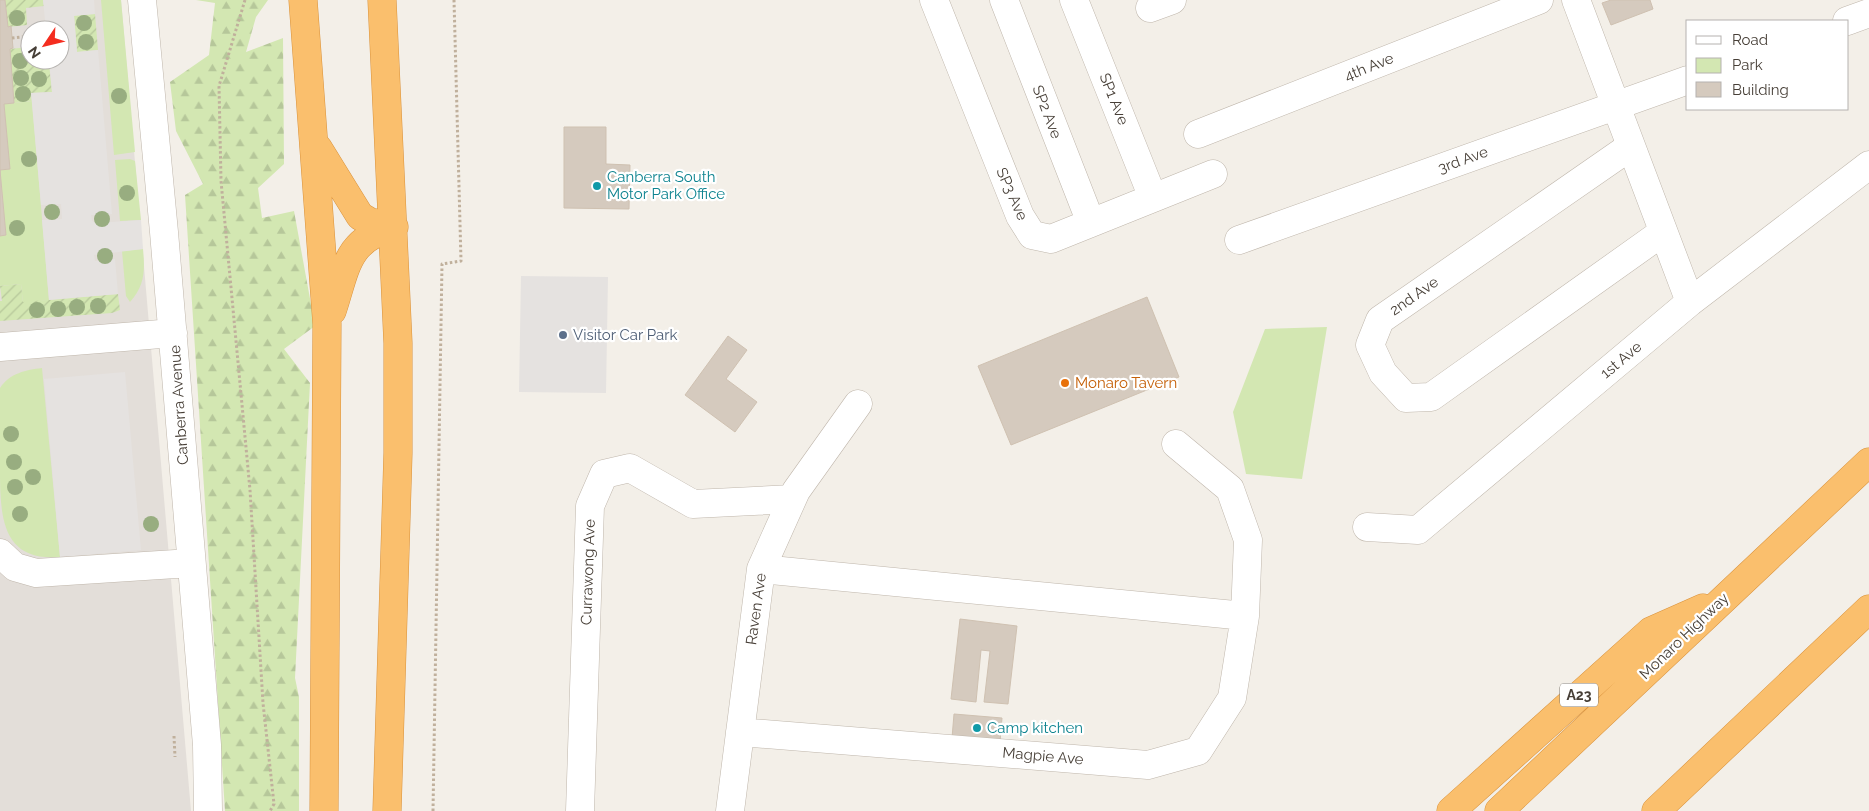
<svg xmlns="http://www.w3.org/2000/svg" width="1869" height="811" font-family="Raleway,sans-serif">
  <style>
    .industrial { fill: #e3ded9; fill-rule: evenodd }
    .green { fill: #d3e7b2 }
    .forest { fill: url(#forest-firs) }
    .garden { fill: url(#garden-furrows) }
    .parking { fill: #e5e2e0 }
    .building { fill: #d5cabe; stroke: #cfc1b1 }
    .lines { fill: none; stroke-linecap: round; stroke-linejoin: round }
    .minor-casing { stroke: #bfb6ab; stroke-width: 29 }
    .highway-casing { stroke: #d9923c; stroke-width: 29 }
    .path { stroke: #c0b09c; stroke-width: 3; stroke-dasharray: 2.5 2.5; stroke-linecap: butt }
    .minor { stroke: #fff; stroke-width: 28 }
    .highway { stroke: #fabf6d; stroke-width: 28 }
    .tree { fill: #98ad80 }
    .culture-dot { fill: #0f9aa8; stroke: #fff; stroke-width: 2 }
    .service-dot { fill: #5c6f8a; stroke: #fff; stroke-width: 2 }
    .food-dot { fill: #e8710a; stroke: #fff; stroke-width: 2 }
    .labels { text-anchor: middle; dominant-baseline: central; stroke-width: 4.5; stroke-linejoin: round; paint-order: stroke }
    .shield { fill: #fff; stroke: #7e7973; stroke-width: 1 }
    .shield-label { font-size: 14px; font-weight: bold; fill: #473f37 }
    .street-label { font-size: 15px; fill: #473f37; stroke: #fff }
    .culture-label { font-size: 15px; fill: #0d838f; stroke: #fff; text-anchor: start }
    .service-label { font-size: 15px; fill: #4e5e75; stroke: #fff; text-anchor: start }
    .food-label { font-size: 15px; fill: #c56008; stroke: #fff; text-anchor: start }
  </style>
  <defs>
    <pattern id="forest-firs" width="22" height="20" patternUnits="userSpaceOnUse" patternTransform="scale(1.25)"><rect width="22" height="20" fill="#d3e7b2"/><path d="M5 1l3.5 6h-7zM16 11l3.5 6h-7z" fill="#b6c79a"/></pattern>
    <pattern id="garden-furrows" width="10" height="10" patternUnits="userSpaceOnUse" patternTransform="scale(1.25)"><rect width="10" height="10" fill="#d3e7b2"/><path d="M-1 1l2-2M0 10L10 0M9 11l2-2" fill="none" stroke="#b6c79a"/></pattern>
  </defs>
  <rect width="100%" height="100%" fill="#f3efe8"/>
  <path class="industrial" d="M0,0H121L191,811H0ZM30,30H60V60H30Z"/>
  <path class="green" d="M101,0H121L135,152L114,155Z
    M32,101L49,300L23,303L21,284L0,286V236L6,235L0,170L10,169L4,104Z
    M130,159L135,161L141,220L120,221L115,160Z
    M143,249C145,270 145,286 130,302L126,296L122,251Z
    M1327,327L1302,479L1246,474L1233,412L1265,329Z
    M42,368L60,557C0,562 0,514 0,466C0,440 0,414 0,388C10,373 26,370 42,368Z"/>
  <path class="forest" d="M196,0H268L256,17L246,52L283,38L284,164L258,188L262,218L294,211L315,326L284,349L310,383L295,678L299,697V811H225L185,195L203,184L176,131L170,82L209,55L215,3Z"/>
  <path class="garden" d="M5,0H43L44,6L26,8L27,25L8,27Z
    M95,14L98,50L77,52L74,15Z
    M29,47L30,64L49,63L52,92L31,93L32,101L14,103L10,49Z
    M21,284L23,302L118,294L120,310L112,313L0,321V301H2L0,286Z"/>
  <path class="parking" d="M43,0H94L95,14L74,16L77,52L98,50L112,214L91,215L92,221L96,223L141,220L143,249L94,255L95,261L115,259L118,294L49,300L42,220L62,219L61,204L41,205L31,93L52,92L49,60H60V30H46Z
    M521,276L608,277L606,393L519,392Z
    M125,372L141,550L60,557L44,379Z"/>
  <path class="building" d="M0,0H5L8,27L11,26L13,48L10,49L14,103L4,104L10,169L0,170L6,235L0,236Z
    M1611,0H1650L1653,9L1611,25L1602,3Z
    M564,127H606V164L630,165L629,209L564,208Z
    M1147,297L1179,377L1011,445L978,366Z
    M728,336L747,350L726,379L757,402L735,432L685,395Z
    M960,619L1017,626L1008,704L984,702L990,651L981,650L976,702L951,699Z
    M954,714L1002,718L1000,742L952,738Z"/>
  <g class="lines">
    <g class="minor-casing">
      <path id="minor" d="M142,0L164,232L207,745L208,811
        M934,0L1020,216L1032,235L1051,239L1213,174
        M1004,0L1091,223
        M1074,0L1153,198
        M1576,0L1690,302
        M1150,8L1172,0
        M1847,21L1869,13
        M1198,134L1539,0
        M1631,146L1380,320L1370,345L1383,373L1406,398L1431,397L1663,232
        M1239,240L1688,80
        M0,347L173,333
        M1367,527L1418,530L1690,302L1869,165
        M0,553L15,567L36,573L191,563
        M761,569L1245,616
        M740,732L1148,765L1198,751L1232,698L1245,616L1248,540L1230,489L1176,444
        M580,811L590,506L604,474L630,468L693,504L792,499
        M730,811L761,569L796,491L858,404"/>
    </g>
    <g class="highway-casing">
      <path id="highway" d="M303,0L327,324L324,811
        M382,0L398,343V453L387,811
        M318,148L360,216L370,222L394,227
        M332,311C346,269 346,239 394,227
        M1451,811L1651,631L1703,608
        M1499,811L1869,462
        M1656,811L1869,609"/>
    </g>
    <path class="path" d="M245,0L219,86L221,181L250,490L263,703L274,804L270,811
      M60,33H61
      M12,38L30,36
      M174,736L175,757
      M433,811L442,264L461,261L454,0"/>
    <use href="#minor" class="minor"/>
    <use href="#highway" class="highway"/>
  </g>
  <g class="tree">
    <circle cx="17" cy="18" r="8"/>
    <circle cx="84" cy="23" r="8"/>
    <circle cx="86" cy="42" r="8"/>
    <circle cx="20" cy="61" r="8"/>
    <circle cx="21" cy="78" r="8"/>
    <circle cx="39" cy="79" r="8"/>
    <circle cx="23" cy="94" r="8"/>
    <circle cx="119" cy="96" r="8"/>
    <circle cx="29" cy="159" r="8"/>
    <circle cx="127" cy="193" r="8"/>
    <circle cx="52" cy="212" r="8"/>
    <circle cx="102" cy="219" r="8"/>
    <circle cx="17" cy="228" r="8"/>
    <circle cx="105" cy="256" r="8"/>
    <circle cx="98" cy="306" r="8"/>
    <circle cx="77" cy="307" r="8"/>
    <circle cx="58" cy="309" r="8"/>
    <circle cx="37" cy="310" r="8"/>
    <circle cx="11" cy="434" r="8"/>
    <circle cx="14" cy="462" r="8"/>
    <circle cx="33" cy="477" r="8"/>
    <circle cx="15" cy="487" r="8"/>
    <circle cx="20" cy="514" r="8"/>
    <circle cx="151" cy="524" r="8"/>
  </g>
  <g class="culture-dot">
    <circle cx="597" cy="186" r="5"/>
    <circle cx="977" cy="728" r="5"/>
  </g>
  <circle class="service-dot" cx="563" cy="335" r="5"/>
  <circle class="food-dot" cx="1065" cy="383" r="5"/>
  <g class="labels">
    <rect class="shield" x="1560" y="683.5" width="38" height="23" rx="4"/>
    <g class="shield-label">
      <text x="1579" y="695">A23</text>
    </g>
    <g class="street-label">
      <text transform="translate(1369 67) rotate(-22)">4th Ave</text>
      <text transform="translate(1114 99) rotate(68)">SP1 Ave</text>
      <text transform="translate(1047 112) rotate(69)">SP2 Ave</text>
      <text transform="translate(1463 160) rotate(-20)">3rd Ave</text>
      <text transform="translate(1012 194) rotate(66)">SP3 Ave</text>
      <text transform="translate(1414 296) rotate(-35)">2nd Ave</text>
      <text transform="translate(1621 360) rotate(-40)">1st Ave</text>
      <text transform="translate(179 405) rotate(-94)">Canberra Avenue</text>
      <text transform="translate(588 572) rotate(-88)">Currawong Ave</text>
      <text transform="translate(756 609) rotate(-82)">Raven Ave</text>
      <text transform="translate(1684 636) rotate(-44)">Monaro Highway</text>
      <text transform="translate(1043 756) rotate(5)">Magpie Ave</text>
    </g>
    <g class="culture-label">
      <text x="607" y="177">Canberra South<tspan x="607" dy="17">Motor Park Office</tspan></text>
      <text x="987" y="728">Camp kitchen</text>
    </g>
    <g class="service-label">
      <text x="573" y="335">Visitor Car Park</text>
    </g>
    <g class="food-label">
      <text x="1075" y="383">Monaro Tavern</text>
    </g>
  </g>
  <rect x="1686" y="20" width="162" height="90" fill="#ffffff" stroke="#b5b2af"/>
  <rect x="1696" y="36" width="25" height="8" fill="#ffffff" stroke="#b5b2af"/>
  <text x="1732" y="45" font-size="15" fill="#473f37">Road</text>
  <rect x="1696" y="58" width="25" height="15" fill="#d3e7b2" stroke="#b5b2af"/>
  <text x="1732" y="70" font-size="15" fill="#473f37">Park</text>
  <rect x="1696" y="82" width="25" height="15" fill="#d5cabe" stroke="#b5b2af"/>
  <text x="1732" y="95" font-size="15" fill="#473f37">Building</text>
  <g transform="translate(45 45) rotate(235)"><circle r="24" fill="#ffffff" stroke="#b5b2af"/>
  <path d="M0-4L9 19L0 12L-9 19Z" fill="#f42d1f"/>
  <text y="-8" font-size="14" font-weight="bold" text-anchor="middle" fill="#473f37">N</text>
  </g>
</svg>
